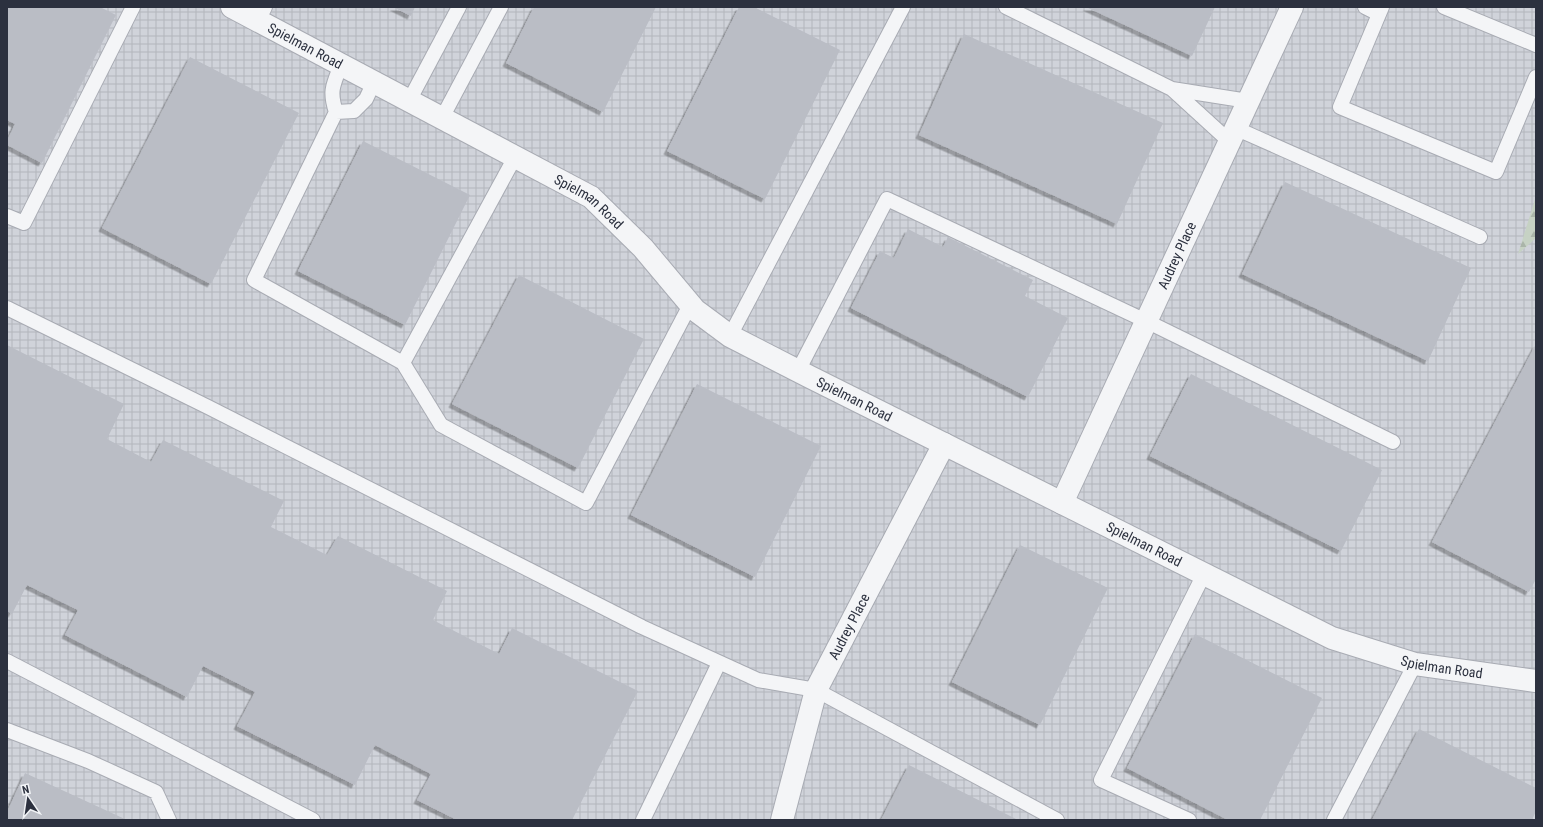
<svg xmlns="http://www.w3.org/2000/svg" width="1543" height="827" font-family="'Roboto Condensed',sans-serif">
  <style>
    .industrial { fill: url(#industrial-grid) }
    .forest { fill: url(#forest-firs) }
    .building { fill: #babdc5; filter: url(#shadow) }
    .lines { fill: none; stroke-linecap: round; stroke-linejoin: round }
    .lane-casing { stroke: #a8abb3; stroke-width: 16 }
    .street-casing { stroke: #a8abb3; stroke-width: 24 }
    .lane { stroke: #f4f5f7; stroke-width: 14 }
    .street { stroke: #f4f5f7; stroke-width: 22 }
    .labels { text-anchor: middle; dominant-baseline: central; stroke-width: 3.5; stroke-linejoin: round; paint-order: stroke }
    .street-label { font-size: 14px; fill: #2c313f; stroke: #f1f3f6 }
  </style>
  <defs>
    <pattern id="industrial-grid" width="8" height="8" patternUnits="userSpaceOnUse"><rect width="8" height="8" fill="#d0d3da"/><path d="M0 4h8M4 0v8" fill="none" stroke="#b3b6bc"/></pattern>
    <pattern id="forest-firs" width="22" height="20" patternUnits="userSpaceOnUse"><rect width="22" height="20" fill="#c6d2c4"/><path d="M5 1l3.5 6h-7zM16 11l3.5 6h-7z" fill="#aab5a9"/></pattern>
    <filter id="shadow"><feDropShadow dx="-3.5" dy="3.5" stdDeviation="0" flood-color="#0004"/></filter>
  </defs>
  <rect width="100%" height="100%" fill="#e2e4e9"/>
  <path class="industrial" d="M7,7H1536V820H7Z"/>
  <path class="forest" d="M1536,196V238L1518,254Z"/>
  <path class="building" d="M7,7H100L116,15L42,163L7,145V141L15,124L7,120Z
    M393,7H415L411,16Z
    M534,7H656L603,112L506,63Z
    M739,7H754L840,50L765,199L667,151Z
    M1086,7H1215L1192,56Z
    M964,34L1163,123L1117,224L919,135Z
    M190,57L299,113L211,284L102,228Z
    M363,141L470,195L405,325L298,271Z
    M1285,182L1471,268L1428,361L1242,274Z
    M908,229L943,247L948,237L1033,280L1025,296L1068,318L1028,397L851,308L880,251L894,258Z
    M519,275L644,339L578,468L452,404Z
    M1536,344V579L1529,592L1432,542Z
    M7,345L124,404L107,439L151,462L163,440L284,501L271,527L327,555L338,536L447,591L433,620L499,654L512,628L638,691L572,820H457L417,800L431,774L375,745L355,785L237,726L255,692L203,666L187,697L65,635L78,610L27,585L12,614L7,611Z
    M1191,374L1382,470L1341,551L1150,456Z
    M697,384L821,446L755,577L631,515Z
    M1020,545L1108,588L1040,725L952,682Z
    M1195,634L1322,698L1260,820H1228L1127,768Z
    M1419,729L1536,788V811L1532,820H1372Z
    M909,765L1018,820H881Z
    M25,773L127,820H7V812Z"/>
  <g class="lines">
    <g class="lane-casing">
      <path id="lane" d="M1006,7L1172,89L1229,141
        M1365,7L1379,14
        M1382,7L1340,107L1496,172L1536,77
        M1444,7L1536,45
        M258,21L265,7
        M341,65C333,85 329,91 336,112L354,111L366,99L374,82
        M1172,89L1248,101
        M409,101L459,7
        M336,112L254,280L403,363
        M442,118L501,7
        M1235,128L1480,237
        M515,157L403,363L441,425L586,503L690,305
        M7,216L24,223L133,7
        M7,308L208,407L642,627L758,680L816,690L1057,820
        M730,336L903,7
        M798,371L887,199L1146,321L1393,442
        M7,661L313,820
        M7,730L88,761L156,792L169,820
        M643,820L719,663
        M1189,820L1101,780L1204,574
        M1334,820L1415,664"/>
    </g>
    <g class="street-casing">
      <g id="street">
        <path id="s1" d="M232,7L591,197L643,248L695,310L730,336L808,376L1332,638L1415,664L1536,681"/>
        <path id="s2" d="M1062,503L1292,7"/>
        <path id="s3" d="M782,820L816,690L944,444"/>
      </g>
    </g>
    <use href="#lane" class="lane"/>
    <use href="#street" class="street"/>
  </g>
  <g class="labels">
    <g class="street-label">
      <text stroke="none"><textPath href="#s1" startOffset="83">Spielman Road</textPath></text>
      <text stroke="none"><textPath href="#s1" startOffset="407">Spielman Road</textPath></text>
      <text stroke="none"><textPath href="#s2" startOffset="273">Audrey Place</textPath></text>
      <text stroke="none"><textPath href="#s1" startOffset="743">Spielman Road</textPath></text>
      <text stroke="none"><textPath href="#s1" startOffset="1067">Spielman Road</textPath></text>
      <text stroke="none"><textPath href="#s3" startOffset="206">Audrey Place</textPath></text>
      <text stroke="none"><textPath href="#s1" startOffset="1391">Spielman Road</textPath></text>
    </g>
  </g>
  <rect width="1543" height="827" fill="none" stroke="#2c313f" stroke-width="16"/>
  <g transform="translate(28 799) rotate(347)" stroke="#f1f3f6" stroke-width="3" paint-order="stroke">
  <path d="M0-3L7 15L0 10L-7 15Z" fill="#2c313f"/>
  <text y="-6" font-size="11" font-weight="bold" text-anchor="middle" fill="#2c313f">N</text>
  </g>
</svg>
